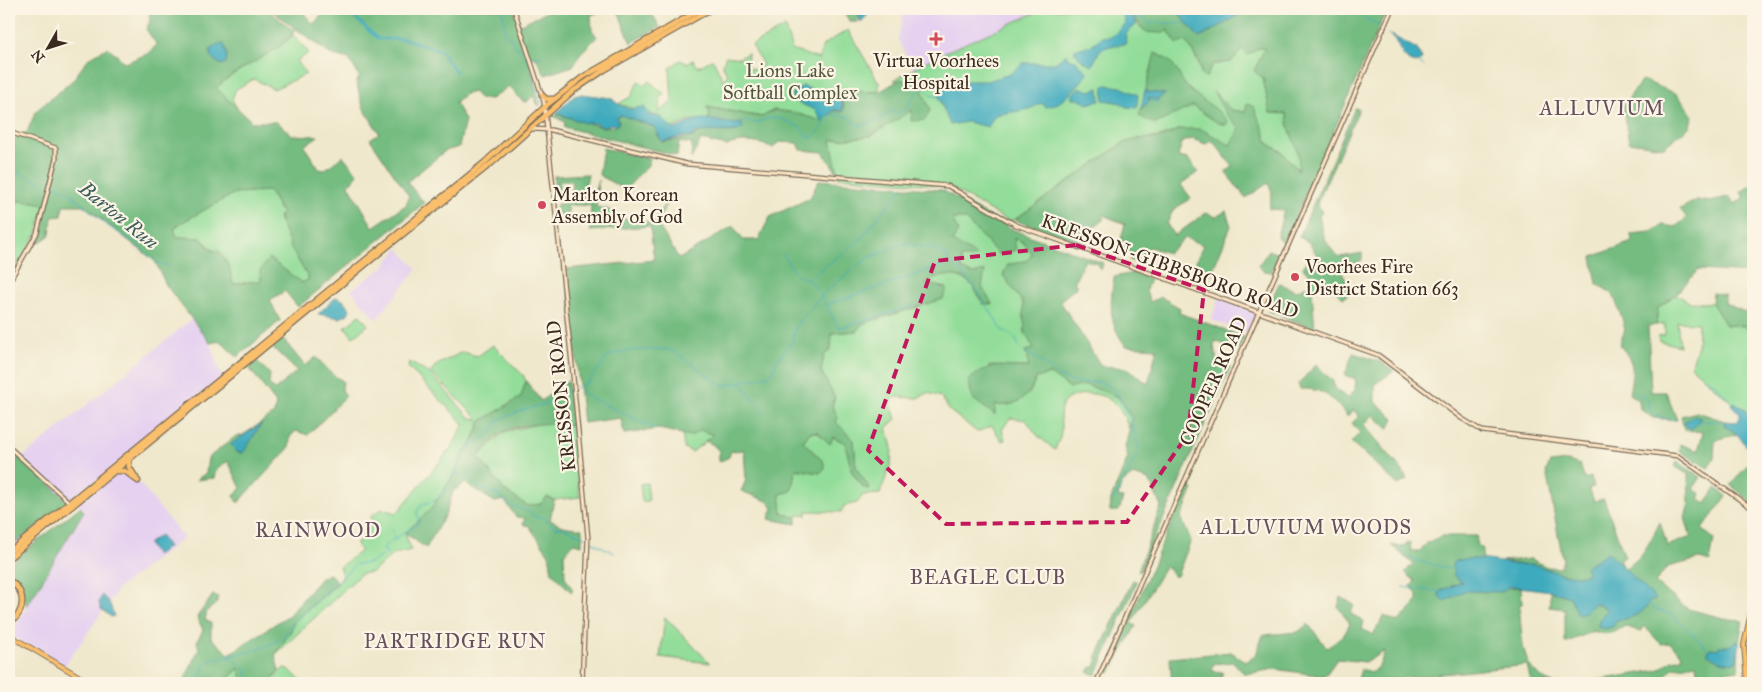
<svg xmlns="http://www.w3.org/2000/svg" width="1762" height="692" font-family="'IM FELL Great Primer',serif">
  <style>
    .built { fill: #e6d2f0 }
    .green { fill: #92dd99; stroke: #66845c }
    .forest { fill: #75bc81; stroke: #587350; fill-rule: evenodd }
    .water { fill: #3eaabd; stroke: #3c6a6e }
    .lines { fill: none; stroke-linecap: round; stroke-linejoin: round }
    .stream { stroke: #3eaabd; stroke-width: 1 }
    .canal { stroke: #3eaabd; stroke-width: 2.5 }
    .secondary-casing { stroke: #7a6c5b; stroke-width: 5.5 }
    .primary-casing { stroke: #7a6c5b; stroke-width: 6 }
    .highway-casing { stroke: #7a6c5b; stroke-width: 7 }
    .secondary { stroke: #fde5c5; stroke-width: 3 }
    .primary { stroke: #f9bf6d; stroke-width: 4 }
    .highway { stroke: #f9bf6d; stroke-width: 4.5 }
    .marked { fill: none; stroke: #c2185b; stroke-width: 4; stroke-dasharray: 10 6; stroke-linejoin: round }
    .poi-dot { fill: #d1495b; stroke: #fcf5e5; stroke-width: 2 }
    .labels { text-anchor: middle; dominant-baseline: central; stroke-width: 4.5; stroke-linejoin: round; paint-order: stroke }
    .poi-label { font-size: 19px; fill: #3b2a1e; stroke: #fcf5e5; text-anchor: start }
    .park-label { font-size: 19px; fill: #51573d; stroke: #fcf5e5 }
    .street-label { font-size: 19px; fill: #3b2a1e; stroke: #fcf5e5 }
    .neighbourhood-label { font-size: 20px; letter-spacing: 1px; fill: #65505d; stroke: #fcf5e5 }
    .water-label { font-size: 20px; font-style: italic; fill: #3c5d5e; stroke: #fcf5e5 }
  </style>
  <rect width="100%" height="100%" fill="#fcf5e5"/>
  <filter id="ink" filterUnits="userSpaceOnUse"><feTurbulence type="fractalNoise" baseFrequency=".02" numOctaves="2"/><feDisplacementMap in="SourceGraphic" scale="10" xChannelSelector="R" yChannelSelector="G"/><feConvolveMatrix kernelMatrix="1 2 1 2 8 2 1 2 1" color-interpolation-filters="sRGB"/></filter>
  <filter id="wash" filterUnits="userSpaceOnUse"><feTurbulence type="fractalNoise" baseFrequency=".0096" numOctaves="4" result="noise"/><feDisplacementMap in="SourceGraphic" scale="20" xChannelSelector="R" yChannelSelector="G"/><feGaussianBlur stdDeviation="1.12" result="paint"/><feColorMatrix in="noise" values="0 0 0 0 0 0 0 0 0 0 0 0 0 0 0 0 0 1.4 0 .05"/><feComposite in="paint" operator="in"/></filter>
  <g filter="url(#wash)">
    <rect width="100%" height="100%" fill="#efe8cc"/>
    <path class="built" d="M904,9L934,10L1044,9L934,57L913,69L898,40Z
      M398,248L417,269L376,320L351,290L383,268Z
      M1219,298L1259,312L1249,334L1211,320Z
      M192,319L210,343L222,377L9,552V447L22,458Z
      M115,471H125L138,481L184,538L118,589L64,667L10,635L83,512L77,502Z"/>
    <path class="green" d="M1044,9H1130L1140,27C1181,31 1190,36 1202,76L1206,77L1213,64H1220L1242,49L1265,48L1263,77L1270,113H1287C1287,136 1303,143 1298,171L1281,151L1267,143C1265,129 1258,120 1254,107L1246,112L1231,110L1226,114L1240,128L1230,145L1181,129L1159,137L1138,139L1123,143L1014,220L1008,221L948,186L838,177L830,140L871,136L922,89L908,82L894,80L934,57Z
      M785,27L792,50L819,59L823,45L848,30L879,83V92L846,91L843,111H834L821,121L795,113L774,110L762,117L707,107L710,114L708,120H692L672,128L661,117L618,104L632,96L638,81L646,85L649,81L664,94L659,99L661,103L658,113L672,102L670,68L680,60L687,63L693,60L698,67L713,59L723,80L728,74L722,65L726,56L739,58L748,53L747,67L756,70L763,65L752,45Z
      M293,35L309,53L296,61L306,74L274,89L254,79L236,89L232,99L238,110L216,88C237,65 270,56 293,35Z
      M269,191L282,214L279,217L291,248L309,279L303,283L261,281L232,284L229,266L201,238L177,237L174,230L179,224L235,193Z
      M9,198C21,204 32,200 45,204L37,233L9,282Z
      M952,219H965L999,254L1013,237L1023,242L1032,254L1028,260L1008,265L1003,275L1023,303L1025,332L1034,349L1029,367L989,366L995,405L1030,393L1036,378L1050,374L1070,387L1087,385L1118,397L1132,418L1128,428C1122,405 1105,389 1079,395C1075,395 1068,398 1065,401C1057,409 1062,421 1061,431C1061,437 1057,444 1055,450L1037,435L1026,420L1010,418L1002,430L1005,440L1002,441L992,426L977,432L950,411L941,397L928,393L918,398L894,397L891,404L896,419L887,427L892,448L891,463L880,494L863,495L857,503L844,506L841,512L807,511V516L806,514L797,516V518L782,513L780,494L791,491L796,469L820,473L823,461L803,442L810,432H817L830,444L833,436L845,443L852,472L864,488L870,489L856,468L854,440L836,422L838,418L832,406L835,398L821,371L824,355L831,349L832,333L858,331L861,324L943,299L946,288L924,284C938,275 955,271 970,283C975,288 979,298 983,304L972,274L961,269V257L974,258L951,242Z
      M1676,294L1689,302L1712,303L1726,325L1745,326C1758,341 1753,401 1753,422L1744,408L1732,403L1691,366L1697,349L1698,323L1677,322L1680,346L1659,341L1658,336L1665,335V324L1656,325L1658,308Z
      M360,315L368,325L353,337L345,327Z
      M493,345L523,375L526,381L521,397L481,421L472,443L463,453L457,470L431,510L405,533L411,550L392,555L373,572L361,574L275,655L291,631L294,622L343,577L339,567L361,551L356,545L371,526V516L382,509L397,513L452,447L464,424L408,367L409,362L431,374L469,417L479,420L431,372L435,366L462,352L478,356Z
      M546,422H560L572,426L580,497L554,500L549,498L540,504L528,506L506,492L478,457L504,432Z
      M700,430L714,435L692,452L684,448L682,433L691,436Z
      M647,483L649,500L644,503L642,501L640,484Z
      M665,617L710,663L660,657Z
      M240,668L243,683H222Z
      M284,668L289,669L301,681L299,683H268Z"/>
    <path class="forest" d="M149,9H266L294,31C290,47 231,71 216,88L252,122H277L292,135L318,136L304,146L319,169L324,170L343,156L358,174L349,185L373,227L406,205L409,196L370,139L379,133L363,107L356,81L360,78L349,59L330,54L269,9H300L313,24L328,9H513L519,25L552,9H600L599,12L591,15L592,30L597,37L580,54L573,66L545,75L537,59L529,56L539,106L533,96L527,102L522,101L509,86L491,99L479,98L474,92L465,94L455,103L465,120L459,147L445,151L407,182L424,203L298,307L285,291L270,300L280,321L237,357L220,341L210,343L166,285L155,261L83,205H63L62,216L52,217L50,235L39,243L46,222L42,217L45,205C32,199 21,204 9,198V138L14,139L27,132L36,111L72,81L89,58L108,47L125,63L147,54L157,45L146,29L150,21ZM269,191L282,213L279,217L291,248L309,279L302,283L269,258L260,271L261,281L233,284L229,266L219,251L211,250L201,238L177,237L174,229L179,224L235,193Z
      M617,9H649L660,27L631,43Z
      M842,9H860L857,22H850Z
      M1130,9H1178L1184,20L1242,11L1244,9H1387L1272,272L1263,271L1258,266L1269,250L1278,254L1284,242L1277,237L1284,210L1269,209L1272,192L1268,183L1246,198L1225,172L1233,167L1212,140L1206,144L1192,139L1182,142L1178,157L1188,159L1198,172L1181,185L1191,198L1173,210L1167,224L1174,236L1206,213L1216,217L1226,211L1231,226L1211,274L1193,269L1203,245L1185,238L1168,253L1150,247L1135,262L1129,260L1134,255L1119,247L1125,224L1103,215V220L1091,229L1084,227L1082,234L1085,237L1084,244L1014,220L1123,143L1138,139L1160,138L1181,129H1201L1230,145L1240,128L1226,114L1213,91L1231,110L1245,112L1247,104L1254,107C1258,120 1265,129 1267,143L1281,151L1298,170C1302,145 1287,136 1287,114L1270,113L1263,78L1254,71L1265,48H1258L1248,55L1242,49L1231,62L1213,64L1206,77L1202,76L1198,60L1186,41L1177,44L1168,30L1161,33L1145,32Z
      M1155,53C1183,65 1174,75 1191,91C1204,102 1218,108 1228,122L1226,125L1218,123L1193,106L1155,124L1139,116Z
      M901,79L922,89L930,110L925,120L911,121L912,110L871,136L831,140L838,174L823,152L801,150L798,143L779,142L773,148C761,142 738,139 727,146L701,140L691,159L692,144L679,142L677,156L564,127L565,122L555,117L557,114L602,127L616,126L619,122L616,118L621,115L654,127L662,142L693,137L700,131L735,132L742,123L728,125L708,120L710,114L707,107L762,117L774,110L795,113L821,121L834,111H843L846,91L879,92Z
      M1642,80L1677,94L1693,116L1689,127L1664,147L1629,142L1623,106Z
      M1355,108L1359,109L1317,203L1322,213L1319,216C1322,232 1326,248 1340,257L1362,253V260L1342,272L1351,292L1343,298L1325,281L1312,292L1315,329L1267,310L1279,283L1296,291L1310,284L1309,273L1303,268L1306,261L1317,263L1319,259L1309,242L1299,237Z
      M603,148L650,159L649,164L625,190L599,175Z
      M588,174L585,188L595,191L598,180L596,207L609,210L622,218L652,223L672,193L657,223L679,259L733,226L743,240H758L770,217L810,198L819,180L942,190L1014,230L1103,263L1101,270L1096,263L1085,260L1074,283L1078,286L1060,301L1101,366L1127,368L1148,384L1157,348L1126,346C1108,324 1110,303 1114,277L1133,273L1150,279L1146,290L1150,302L1161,297L1180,308L1179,313L1244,337L1238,350L1215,341L1214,346L1217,361L1230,367L1140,572L1138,571L1161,506L1149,480L1133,475L1121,484L1118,497L1123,498L1119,511H1110L1111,499L1128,457L1125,447L1132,418L1118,397L1087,385L1070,388L1050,374L1036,378C1029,397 1017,408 995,405V415L973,399L968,381C991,360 1000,368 1029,367L1025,351L1034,349L1025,332L1023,303L1003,275L1008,265L1028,260L1032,254L1023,242L1014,238L1016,250L999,255L965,219H952L958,231L952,242L976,255L974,258H961V269L972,274L985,271L982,287L992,304H983C979,298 975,288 970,283C956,271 938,275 925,284L947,288L943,299L861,324L858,331L832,333L831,349L824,355L821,371L835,398L832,406L838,418L836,422L854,440L856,468L870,489L864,488L852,472L845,443L833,437L830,444L818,432H810L803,442L823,461L825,468L820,473L796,469L791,491L780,494L782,513L797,518L796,524L769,519L773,508L767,501L741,491L746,480L744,450L731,451L729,457L719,462V451L712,444L705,441L713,435L700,430L691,436L659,429L624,434L621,418L583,423L567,269L654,260L650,226L590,231L591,205H568V215L556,214L557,204H563L564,199H571L572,181H559L560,193H554V176Z
      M1753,184V273L1698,270L1676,294L1658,308L1656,325L1648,326L1651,392H1666L1677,420L1653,418L1640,409L1639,400L1629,394C1633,371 1636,362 1619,345L1625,330L1622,318L1613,294L1597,284L1592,257L1632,242L1631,234L1651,232L1663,225L1675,227L1687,218L1680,209L1697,200L1711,202L1729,196L1734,204L1744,199L1741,192Z
      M1713,293L1725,295V303L1753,316V356L1749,330L1745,326L1726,325L1712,303Z
      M283,339L305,366L316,357L334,376L343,381L342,390L346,396L308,435L296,431L290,437L289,448L238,503L234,496L241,488L228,461L216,470L214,478L196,480L206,473L208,458L236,436L243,435L274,414L276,403L249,368L257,361L270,374L269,384L275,390L297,371L272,347Z
      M1353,353L1381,362L1394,371L1375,384V401L1394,419L1388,429L1373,415L1364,425L1402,470L1407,480L1398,485L1351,442L1360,433L1352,423L1359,417L1354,410L1347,416C1332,398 1325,388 1300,389L1298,384L1316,365L1332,380L1337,391L1348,398L1355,390L1356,379L1345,375Z
      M526,381L541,401L568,381L572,426C557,421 518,424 503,432C494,438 485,450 478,457L506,492L528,506L540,504L547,497L554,500L550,520L562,526L582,529V545L573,543L564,554L565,577L573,590L571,592L552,572L549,554L529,526L523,524L525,518L516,517L504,500L495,502L465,483L453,491L446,513L426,548L405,533L431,509L457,470L463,453L472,443L481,421L521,397Z
      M1697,412L1725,421V426L1738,434L1715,440L1714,458L1708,468L1679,451L1680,444L1698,451L1703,432L1684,430L1681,416Z
      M9,447L69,502L9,548Z
      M1753,458V504L1731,485Z
      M1568,461L1580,465L1585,479L1591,477L1594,487L1589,488L1594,501L1604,499L1625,557L1620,559L1624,568C1642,561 1651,539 1660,522L1667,546L1691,537L1685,518L1689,503L1688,474L1675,467L1677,461L1701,477L1693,489L1701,494L1699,499L1705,504L1716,488L1727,496L1702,529L1714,539L1710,562L1700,559L1667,567L1655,583L1688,609L1731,620L1743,621L1739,642L1738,670L1720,673L1722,683H1714L1708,677L1698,678L1696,664L1673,668L1658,682L1580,683L1658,670L1672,660L1682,658L1681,653L1670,643L1661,644L1644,626L1641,632L1625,626C1615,632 1606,637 1594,631L1565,643V609L1549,607L1551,591L1594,603L1605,608L1606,612L1617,620L1588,574L1578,577L1545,570L1535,564L1523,565L1502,561L1531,559L1547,567L1560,568L1563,560L1546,471L1550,463Z
      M1187,486L1193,489L1181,518L1191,540L1177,576H1174L1166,566L1131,623L1136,626L1110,673L1107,672Z
      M80,507L84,511L27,606L22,591L9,579V564Z
      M1441,536H1477L1476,544L1483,549L1482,561L1463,581L1441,591L1521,587L1522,604L1519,605C1523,637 1518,673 1554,683H1531L1527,665L1357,683L1361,669L1372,672L1379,667L1385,651L1366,662L1337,659L1325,676L1274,669L1245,674L1232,662L1213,664L1212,671L1223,672L1219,683H1172L1170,658L1231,652L1246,662L1256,655L1263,635L1298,632L1308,624L1327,648L1344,635L1350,624L1338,607L1341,597L1354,605L1351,614L1364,621L1362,629L1373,635L1384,616L1398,622L1417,602V594L1411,586L1415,581L1405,572L1413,564L1391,545L1402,547L1410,542L1411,551H1420L1427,543Z
      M330,574L338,583L294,622L291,631L275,655L279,671L268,683H243L239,668L222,683H183L199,649L197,641L203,630L197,617L213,595L218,597L217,603L207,611L205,620L211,623V638L229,654L289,615L322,577Z
      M1133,580L1137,582L1096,675L1088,672L1091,667L1094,668L1098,659L1096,658Z"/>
    <path class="water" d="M861,9H873L861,22L859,20Z
      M1125,9L1129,10L1137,24C1130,32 1124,29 1126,44L1110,46L1100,50L1092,66L1080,59L1074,51L1075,49L1090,46L1102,37L1113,36L1125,23L1122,12Z
      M1175,9H1241L1242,12L1233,19L1199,38Z
      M1391,35L1417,49L1422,59L1417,63C1400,61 1401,46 1391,35Z
      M224,44L227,56L226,63L221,65L212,58L210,50L216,45Z
      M1067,54L1068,58L1076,60L1088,73C1079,84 1063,106 1046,107L1041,103L1030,109L995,115L988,127L967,122L950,125L939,98V81H987L1010,74L1023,63H1055Z
      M1107,85L1121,87L1138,95L1137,108L1126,107L1121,103L1103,100L1104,86Z
      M803,86L842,101L843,111L835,110L822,121L815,110L792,100L793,93Z
      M1079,87L1090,91L1099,88L1100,101L1087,104L1079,99H1072L1071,96Z
      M1145,90L1148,92L1166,94L1156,100L1148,98L1150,101L1141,109Z
      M582,94L611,98L618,104L629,109L644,107L650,115L661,117L673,129C684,127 691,119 703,119C717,119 726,125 742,123V129C736,134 708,129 695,133L693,137H681L662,142L654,127L621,115L616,118L619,122L616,126L612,124L602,127L595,123H585L556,113L574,96Z
      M336,297L343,300L350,309L348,314L340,318L318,314Z
      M1734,402C1757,414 1753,433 1753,455L1737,434L1724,425L1725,421L1737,422L1740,418V414L1731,405Z
      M1693,416L1701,418L1692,429L1685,426L1684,422Z
      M262,423L243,453L237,452L231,444Z
      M160,535L168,547L156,556L148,544Z
      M1608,552L1656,599L1655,601H1650C1645,614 1630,619 1617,620L1613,627L1603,629L1598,627L1599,620L1606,611L1605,608L1594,603L1586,612L1578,614L1570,597L1551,591L1510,586L1501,592L1464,591L1444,602L1439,596L1440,591L1462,582L1454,576L1452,565L1457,560C1479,556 1500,563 1521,565C1526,565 1532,563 1536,565C1550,570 1574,581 1588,573L1585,568L1587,565Z
      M102,595L110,604L114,616L111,617L101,609L99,602Z
      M1737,641L1740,643L1736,662C1725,664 1715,659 1707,653L1711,648L1718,649L1719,646H1729Z"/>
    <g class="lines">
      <path class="stream" d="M502,9L506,33L530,64
        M1357,9L1362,17L1382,27
        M1133,19L1142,17L1150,23C1162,20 1174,27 1185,22
        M1388,34L1392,37
        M525,56H542
        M1419,62L1424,66
        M531,68L542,105
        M1147,102L1159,101
        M742,124L746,121L756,123L769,118L782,119L799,127L810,138C825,132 823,111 843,115C848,116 855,123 859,126L872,123L892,111L899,113L908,107L919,87L926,89L931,96H939
        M9,171L18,172L44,184
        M54,185L66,190L108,226L132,241L157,263L167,266
        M783,254L796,275C819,280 827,310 839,328L915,305
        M808,279L860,240L901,189
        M826,305L950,263
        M1704,378L1714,383L1732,403
        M741,383L765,414
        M576,388L587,383L608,356L623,351L665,349L675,352L723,386L770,375L774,370L777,360L792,342L794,331L799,321L825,292L868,258L905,243L941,251L977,290L1002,330L1015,337L1018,345L1024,351L1045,364L1059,377L1077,383L1099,382L1109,386L1117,392L1133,426L1139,450L1114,500
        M580,388L585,395L656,429
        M1635,392L1646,398L1653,416L1676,420
        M1698,422L1713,421L1723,422
        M453,473L467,477L477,486L499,496L510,506L528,511L535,517L544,518L554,527L564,528L585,537
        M392,530L395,540
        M591,541L614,553
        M1400,550L1414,560L1455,570
        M1402,587L1441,592
        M1648,604L1657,610L1673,615L1709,650
        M227,656L245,668L250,683
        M195,683L209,661C231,654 283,650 290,626L356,564L369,563L386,554L387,551L381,550C383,546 412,526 417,526L419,521L417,512L422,504L435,501L444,491L466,449L488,435L499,420L520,411L548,403L572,389"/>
      <path class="canal" d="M346,9L378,39H405L441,51L456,72"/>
    </g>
  </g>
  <g filter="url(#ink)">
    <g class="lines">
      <g class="secondary-casing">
        <path id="secondary" d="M514,9L544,102L572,365L588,538L582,683
          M532,129L551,130L687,164L948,186L1016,225L1378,355L1461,418L1482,431L1678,456L1753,509
          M9,132L56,148V158L37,233L9,282
          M9,447L69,502
          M1096,683L1392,9"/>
      </g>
      <g class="primary-casing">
        <path id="primary" d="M9,635L90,683
          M1747,683L1744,645L1753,604"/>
      </g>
      <g class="highway-casing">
        <path id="highway" d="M542,95L546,99H555
          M129,459V467L136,478
          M115,471H125L138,481
          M9,552L484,163L547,105L583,77L701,9
          M9,558L383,250L493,162L573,91L604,70L711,9
          M9,581C27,590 26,613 9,623"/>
      </g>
      <use href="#secondary" class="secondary"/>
      <use href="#primary" class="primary"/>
      <use href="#highway" class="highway"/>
    </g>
  </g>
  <path class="marked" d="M1076,245L1204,290L1188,434L1127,522L946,524L868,450L935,261Z"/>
  <g class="poi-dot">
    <path d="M933.5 31.5h5v5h5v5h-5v5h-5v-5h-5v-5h5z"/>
    <circle cx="542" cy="205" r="5"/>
    <circle cx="1295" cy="277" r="5"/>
  </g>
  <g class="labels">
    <g class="poi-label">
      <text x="936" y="60" text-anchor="middle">Virtua Voorhees<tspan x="936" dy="22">Hospital</tspan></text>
      <text x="552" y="194">Marlton Korean<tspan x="552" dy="22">Assembly of God</tspan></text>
      <text x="1305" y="266">Voorhees Fire<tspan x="1305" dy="22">District Station 663</tspan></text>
    </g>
    <g class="park-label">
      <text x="790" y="70">Lions Lake<tspan x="790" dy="22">Softball Complex</tspan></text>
    </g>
    <g class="street-label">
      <text transform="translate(1170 266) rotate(20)">KRESSON-GIBBSBORO ROAD</text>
      <text transform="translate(1213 381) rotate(-66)">COOPER ROAD</text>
      <text transform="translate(561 396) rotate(-96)">KRESSON ROAD</text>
    </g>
    <g class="neighbourhood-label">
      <text x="1602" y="108">ALLUVIUM</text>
      <text x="1306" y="527">ALLUVIUM WOODS</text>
      <text x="318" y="530">RAINWOOD</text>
      <text x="988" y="577">BEAGLE CLUB</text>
      <text x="455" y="641">PARTRIDGE RUN</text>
    </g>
    <g class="water-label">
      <text transform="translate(119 215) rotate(39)">Barton Run</text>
    </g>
  </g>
  <rect width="1762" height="692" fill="none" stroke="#fcf5e5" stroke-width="30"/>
  <g transform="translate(48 48) rotate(231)" stroke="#fcf5e5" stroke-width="4" paint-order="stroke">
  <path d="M0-4L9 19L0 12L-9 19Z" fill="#3b2a1e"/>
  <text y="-8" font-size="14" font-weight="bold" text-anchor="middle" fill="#3b2a1e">N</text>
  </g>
</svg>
